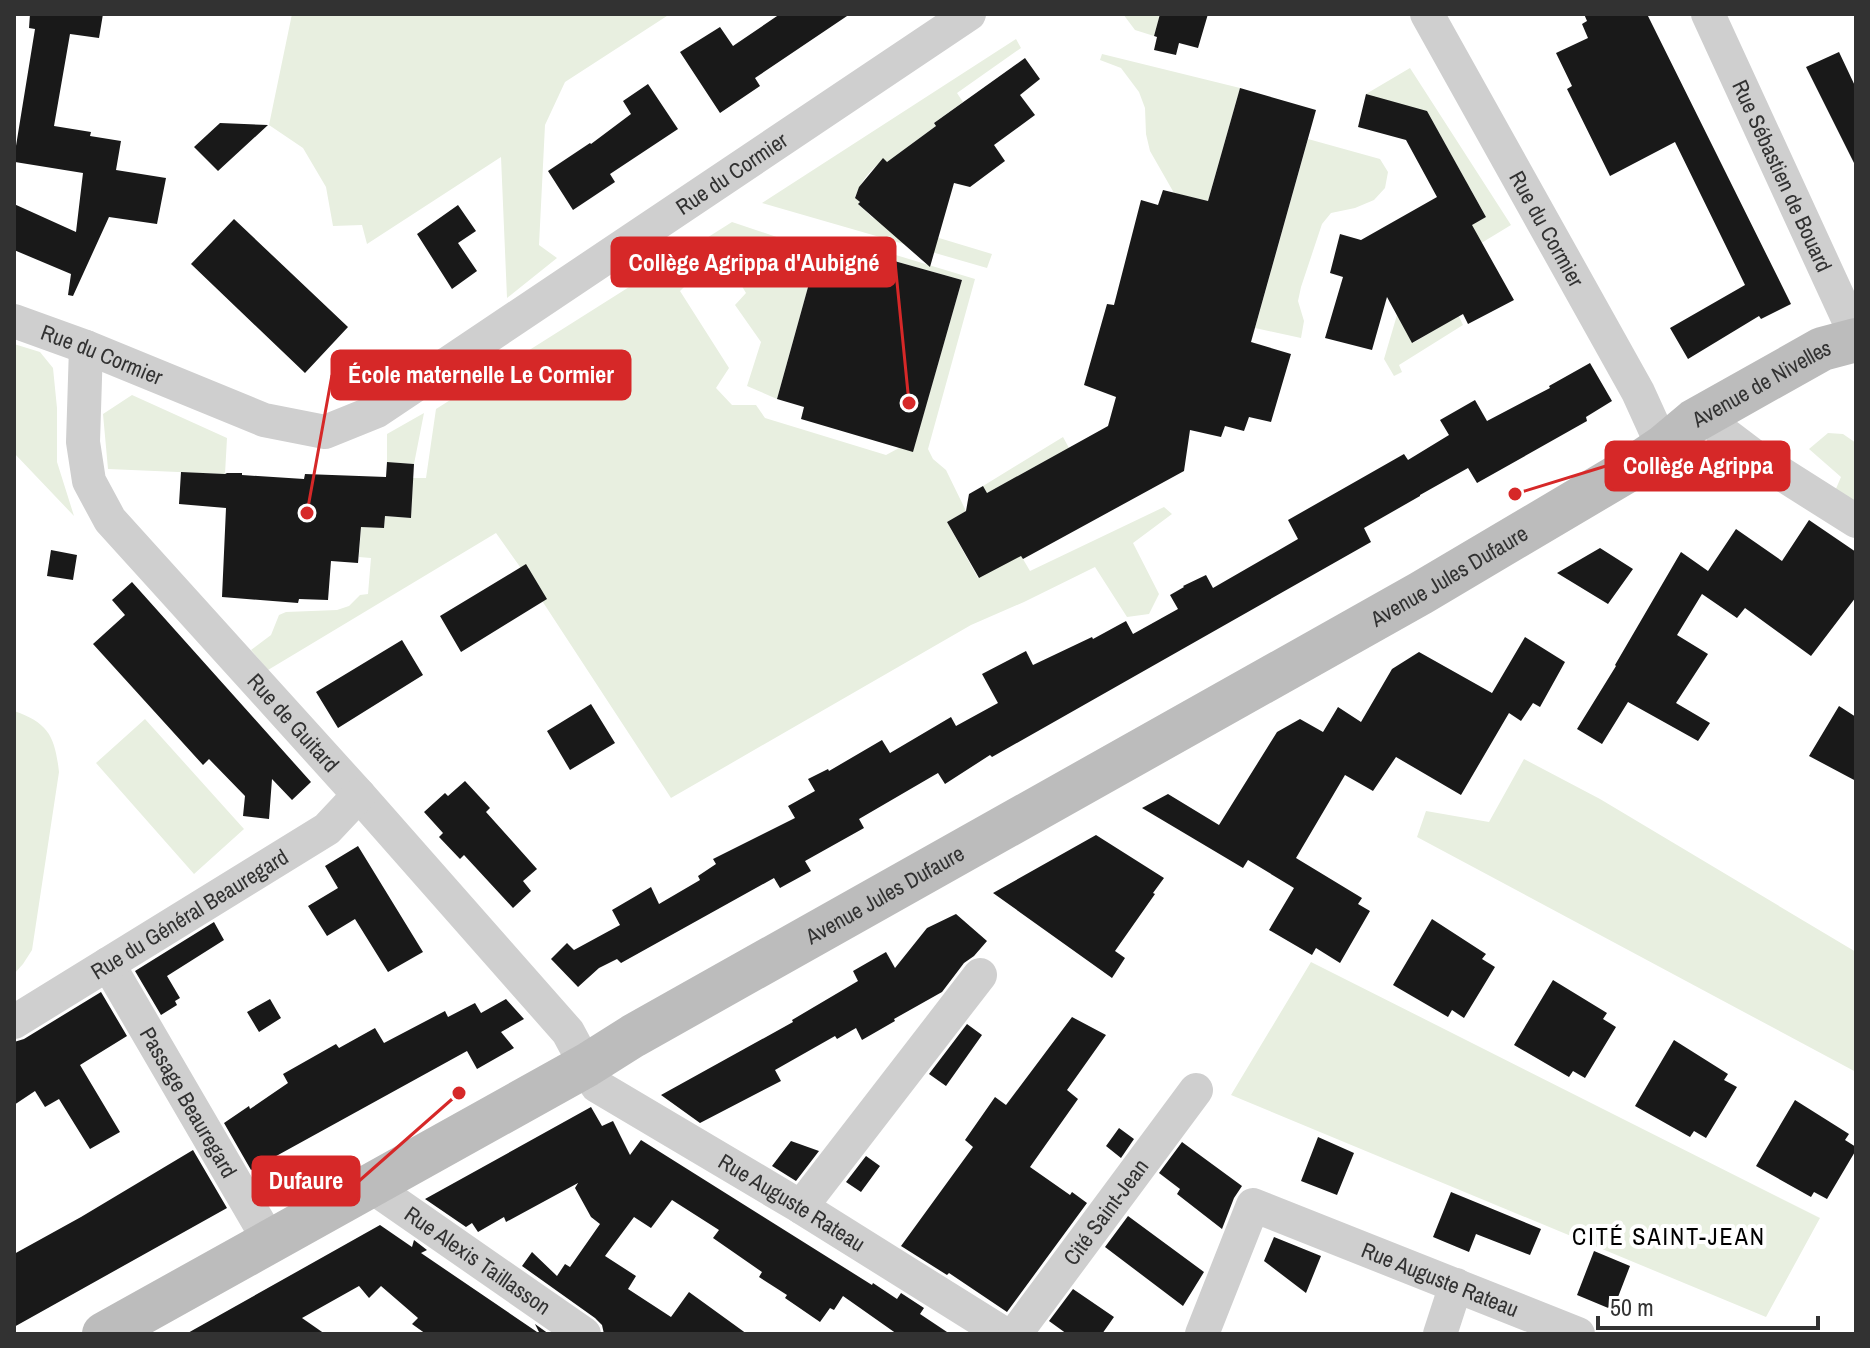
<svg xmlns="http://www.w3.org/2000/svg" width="1870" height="1348" font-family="'Archivo Narrow',sans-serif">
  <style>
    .green { fill: #e8efe0 }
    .building { fill: #191919 }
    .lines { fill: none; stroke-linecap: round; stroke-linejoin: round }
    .street { stroke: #cfcfcf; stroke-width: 34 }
    .secondary { stroke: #bcbcbc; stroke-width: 44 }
    .labels { text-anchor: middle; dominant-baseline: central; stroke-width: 8; stroke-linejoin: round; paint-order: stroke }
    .street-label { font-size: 22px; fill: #323232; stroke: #fff }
    .neighbourhood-label { font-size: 24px; letter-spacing: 2px; fill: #000; stroke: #fff }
    .leader { fill: none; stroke: #d62828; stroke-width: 3 }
    .callout-dot { fill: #d62828; stroke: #fff; stroke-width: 3 }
    .callout { fill: #d62828; stroke: #d62828; stroke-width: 3 }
    .callout-label { font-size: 24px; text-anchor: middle; font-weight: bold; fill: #fff }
  </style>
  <rect width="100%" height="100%" fill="#fff"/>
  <path class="green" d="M292,14H670L565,82L545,125L539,245L557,258L507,298L501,157L367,244L362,225L333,226L326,187L303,148L269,125Z
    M1123,14H1160L1154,36L1135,30Z
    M1016,39L1021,48L957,93L963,102L934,123L936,126L887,162L884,160C870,169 861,182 855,197L860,202L859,205L873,218L992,254L987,268L762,203Z
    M1102,54L1240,88L1208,201L1174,193L1150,151L1146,134L1145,108L1139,92L1121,68L1100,60Z
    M1410,68L1511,225L1437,270L1463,325L1399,365L1402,372L1394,376L1384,359L1397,315L1413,343L1446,323L1408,255L1486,217L1470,188L1463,184L1466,181L1434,124L1366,94Z
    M1308,139L1380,159L1388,172L1385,188L1374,200L1355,208L1331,213L1322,224L1301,287L1298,301L1304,321L1301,338L1255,328Z
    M732,222L818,251L777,399L747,386L761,342L735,305L746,293L728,263L689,282L680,291L729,368L716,388L732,405H756L765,418L886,455L899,448L913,451L962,280L848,248L841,245L843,239L975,279L928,449L933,459L946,470L966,511L947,522L978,578L1020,554L1030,571L1164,507L1172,514L1133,543L1159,594L1149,614L1127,617L1095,567L1024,602L971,625L671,798L518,564L496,533L268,670L251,650L271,635L279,615L286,612L337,610L349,606L360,595L368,594L371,558L359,557L361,527L384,528L385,516L411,518L413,478H426L436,409Z
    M14,344L40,352L53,368L57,408V462L74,516L14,453Z
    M132,395L227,438L225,474L108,469L103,414Z
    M424,413L414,464L387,462V434Z
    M1828,433L1843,434L1856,443V502L1835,491L1841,477L1809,449Z
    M1063,437L1069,448L987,493L983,486Z
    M14,711C49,723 55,737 59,772L32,950L23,964L14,974Z
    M145,719L244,829L194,874L96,763Z
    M1524,759L1600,799L1856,952V1072L1417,837L1426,811L1489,822Z
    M1311,962L1820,1218L1766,1317L1231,1095Z"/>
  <path class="building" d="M30,14H103L99,38L70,34L54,126L91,132L90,136L121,141L116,170L166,178L157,224L109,217L73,296L68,295L71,274L14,250V204L76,232L83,173L15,162V152L35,29L29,28Z
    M780,14H850L755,78L760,86L720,113L680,52L720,27L733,46Z
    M1160,14H1208L1198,48L1179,43L1176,55L1154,50L1157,37L1154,36Z
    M1584,14H1647L1791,304L1761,319L1759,316L1688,359L1670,328L1745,285L1675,142L1610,176L1567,89L1572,86L1556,53L1588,38L1582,24L1587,21Z
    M1839,52L1856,88V167L1806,67Z
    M1025,58L1040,79L1020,95L1035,115L994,145L1005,161L970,187L954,183L930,267L858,204L860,202L855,198L859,187L883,158L887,162L936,126L934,123Z
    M648,84L678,129L610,174L615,182L573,210L548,171L590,143L591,144L631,114L623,101Z
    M1240,88L1316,110L1251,342L1291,354L1271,422L1249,417L1244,431L1225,426L1221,437L1190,430L1184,471L1023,559L1021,556L979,578L947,522L966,511L969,494L983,486L987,493L1108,426L1116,397L1084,385L1107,304L1114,305L1141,200L1158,205L1163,190L1208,201Z
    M1366,94L1427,111L1486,217L1472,225L1514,300L1468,324L1463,314L1412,343L1387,297L1372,350L1325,338L1343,277L1330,273L1340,234L1361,240L1437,197L1406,140L1358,127Z
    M220,123L268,125L218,171L194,147Z
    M458,205L476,231L458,243L477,271L452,289L417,234Z
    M234,219L348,327L305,373L191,264Z
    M848,248L962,280L913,452L801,419L804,407L777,399L818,251L845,258Z
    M1590,363L1612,401L1586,417L1587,421L1477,483L1468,468L1420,495V496L1364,528L1371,542L992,757L990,755L945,784L938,773L859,819L864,828L805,861L811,871L780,888L774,878L621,963L617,959L599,968L578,987L551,959L567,943L574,950L620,925L612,910L636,896L651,887L659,904L700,880L698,876L716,864L713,859L795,818L788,806L815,791L808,779L828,769L829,771L882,740L890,753L951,717L956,726L998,703L982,674L1026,651L1033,665L1092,637L1093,639L1126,621L1133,634L1178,609L1170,595L1184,587L1183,586L1206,575L1213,588L1298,539L1288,520L1404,454L1408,460L1449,435L1440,420L1475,400L1487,421L1550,388L1549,386Z
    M387,462L414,464L411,518L385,516L384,528L361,527L358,563L331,561L328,600L299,599L298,603L222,597L226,508L179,504L181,472L225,474L227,473H242V475L304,479L305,474L386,477Z
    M1809,520L1856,552V597L1811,656L1745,608L1737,618L1702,594L1677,635L1708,654L1676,703L1710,723L1698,741L1628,702L1602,744L1577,729L1616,666L1615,665L1681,552L1708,571L1736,529L1782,561Z
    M1600,548L1633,569L1608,604L1557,573Z
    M51,550L77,555L73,580L47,576Z
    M526,564L547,599L461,652L440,616Z
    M132,582L311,782L292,800L272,779L269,819L243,816L245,796L209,759L203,765L93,644L125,615L112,600Z
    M1525,637L1565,662L1540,707L1533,703L1521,721L1509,713L1461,795L1396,757L1373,791L1345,775L1296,858L1362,898L1358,904L1370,911L1340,963L1316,948L1312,955L1269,930L1294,888L1248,860L1243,868L1142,808L1168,794L1219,825L1277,732L1300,719L1323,732L1338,707L1361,722L1392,669L1419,652L1492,693Z
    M402,640L423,675L338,728L316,692Z
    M591,704L615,743L570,770L547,731Z
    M1839,706L1856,717V781L1809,756Z
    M465,781L490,808L486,812L537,869L523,881L531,891L513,908L464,855L460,859L439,837L443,833L424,812L445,793L448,796Z
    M1096,835L1164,878L1153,893L1155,894L1115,951L1125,958L1112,978L993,893Z
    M358,846L423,952L388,972L355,919L327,936L308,906L338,888L325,866Z
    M956,914L987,941L974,956L964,963L942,992L894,1019L895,1021L862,1040L856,1028L837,1039L835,1036L775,1070L781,1081L700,1123L661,1095L793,1022L792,1020L858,981L853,971L886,952L895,968L927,928Z
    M1432,919L1486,954L1482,959L1495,967L1464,1018L1452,1010L1448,1017L1393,985Z
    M214,922L224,940L167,976L180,998L175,1001L177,1005L161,1015L135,971Z
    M1553,980L1607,1013L1603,1019L1616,1027L1585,1078L1573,1071L1569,1077L1514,1045Z
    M101,992L127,1036L80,1065L120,1132L90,1149L59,1099L45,1107L35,1091L14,1105V1042L24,1039Z
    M270,999L281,1018L259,1032L247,1012Z
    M506,999L524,1019L501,1032L514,1048L477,1069L467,1051L251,1170L224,1123L249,1106L250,1109L288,1083L283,1074L336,1044L339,1048L375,1028L384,1043L445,1011L448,1017L475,1003L481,1013Z
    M1072,1017L1106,1035L1067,1090L1078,1099L1030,1167L1070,1195L1072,1192L1087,1203L1007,1312L949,1273L947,1275L901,1246L973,1147L965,1140L995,1097L1006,1105Z
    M967,1024L982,1035L946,1086L929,1074Z
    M1674,1040L1728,1074L1724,1080L1737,1087L1706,1138L1694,1131L1690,1137L1635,1106Z
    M1795,1100L1849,1134L1845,1140L1856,1147V1150L1827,1199L1814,1192L1811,1197L1756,1166Z
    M591,1107L602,1126L613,1121L630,1155L641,1140L872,1285L873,1283L897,1299L901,1293L924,1308L920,1314L950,1334H897L843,1296L834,1310L830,1308L820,1322L785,1298L787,1295L759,1277L762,1272L713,1238L719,1230L672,1200L651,1228L634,1217L605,1256L636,1276L628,1289L671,1317L689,1292L747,1334H604L602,1325L595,1318L522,1266L532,1252L557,1276L565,1264L570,1267L600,1224L591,1217L575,1188L578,1183L506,1222L504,1217L478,1232L472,1223L466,1227L425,1199Z
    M1119,1128L1134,1139L1121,1158L1106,1146Z
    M1318,1137L1354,1153L1337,1195L1301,1181Z
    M791,1141L819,1151L796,1181L772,1166Z
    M1182,1142L1242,1186L1234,1198L1222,1229L1177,1194L1180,1189L1159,1173Z
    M193,1150L227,1208L14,1327V1254L81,1217Z
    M866,1156L880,1166L861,1192L846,1182Z
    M1451,1192L1541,1229L1530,1255L1476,1234L1469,1252L1433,1237Z
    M1128,1216L1204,1272L1183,1306L1105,1247Z
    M380,1225L412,1247L414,1240L427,1250L421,1253L540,1334L535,1324L549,1334H426L412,1324L418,1318L381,1286L369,1298L359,1286L302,1318L325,1334H186Z
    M1274,1237L1321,1256L1306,1293L1264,1261Z
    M1594,1251L1630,1266L1613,1310L1577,1295Z
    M1073,1289L1114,1317L1102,1334H1067L1049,1321Z"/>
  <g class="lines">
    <g class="street">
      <path id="s1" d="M1427,14L1638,392L1663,447"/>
      <path id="s2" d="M1708,14L1856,336"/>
      <path id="s3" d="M14,321L86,347L264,420L325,432L377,411L969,14"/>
      <path id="s4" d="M86,347L83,442L89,481L110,520L359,795L568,1032L597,1086L801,1207L1004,1334"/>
      <path d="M1721,431L1758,459L1856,521"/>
      <path id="s5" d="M108,964L270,1242"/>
      <path id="s6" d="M14,1022L327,829L359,795"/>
      <path id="s7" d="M371,1186L584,1334"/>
      <path d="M801,1207L980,975"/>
      <path id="s8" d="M1015,1334L1196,1090"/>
      <path id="s9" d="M1202,1334L1253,1205L1578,1334"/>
      <path d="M1440,1334L1456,1285"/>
    </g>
    <path class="secondary" id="s10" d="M104,1334L587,1065L633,1036L1421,593L1632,468L1663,447L1694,421L1822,349L1856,340"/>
  </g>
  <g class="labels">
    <g class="street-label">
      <text stroke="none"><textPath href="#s3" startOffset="814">Rue du Cormier</textPath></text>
      <text stroke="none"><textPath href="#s2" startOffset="178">Rue Sébastien de Bouard</textPath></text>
      <text stroke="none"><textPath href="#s1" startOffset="246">Rue du Cormier</textPath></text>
      <text stroke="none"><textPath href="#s3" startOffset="94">Rue du Cormier</textPath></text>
      <text stroke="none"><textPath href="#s10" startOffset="1912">Avenue de Nivelles</textPath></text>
      <text stroke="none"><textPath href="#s10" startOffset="1544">Avenue Jules Dufaure</textPath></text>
      <text stroke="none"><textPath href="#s4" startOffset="452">Rue de Guitard</textPath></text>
      <text stroke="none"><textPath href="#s10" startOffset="896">Avenue Jules Dufaure</textPath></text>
      <text stroke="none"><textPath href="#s6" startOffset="206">Rue du Général Beauregard</textPath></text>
      <text stroke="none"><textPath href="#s5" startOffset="160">Passage Beauregard</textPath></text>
      <text stroke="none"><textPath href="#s4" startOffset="1154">Rue Auguste Rateau</textPath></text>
      <text stroke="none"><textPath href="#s8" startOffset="152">Cité Saint-Jean</textPath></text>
      <text stroke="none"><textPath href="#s7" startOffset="130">Rue Alexis Taillasson</textPath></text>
      <text stroke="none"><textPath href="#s9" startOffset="340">Rue Auguste Rateau</textPath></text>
    </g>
    <g class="neighbourhood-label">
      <text x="1669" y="1236">CITÉ SAINT-JEAN</text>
    </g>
  </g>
  <path class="leader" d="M909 403L895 262M307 513L332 375M1515 494L1606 466M459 1093L359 1181"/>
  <g class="callout-dot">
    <circle cx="909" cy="403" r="8"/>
    <circle cx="307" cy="513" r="8"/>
    <circle cx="1515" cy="494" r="8"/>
    <circle cx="459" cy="1093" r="8"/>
  </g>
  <g class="callout">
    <rect x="612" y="238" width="283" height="48" rx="8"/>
    <rect x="332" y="351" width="298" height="48" rx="8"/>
    <rect x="1606" y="442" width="183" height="48" rx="8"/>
    <rect x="253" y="1157" width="106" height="48" rx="8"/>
  </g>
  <g class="callout-label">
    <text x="754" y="271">Collège Agrippa d'Aubigné</text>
    <text x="481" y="383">École maternelle Le Cormier</text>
    <text x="1698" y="474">Collège Agrippa</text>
    <text x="306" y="1189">Dufaure</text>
  </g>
  <rect width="1870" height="1348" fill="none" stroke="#323232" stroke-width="32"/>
  <path d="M1598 1316v12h220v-12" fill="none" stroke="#323232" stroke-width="4"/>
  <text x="1610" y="1316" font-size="24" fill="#323232" stroke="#ffffff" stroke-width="6" paint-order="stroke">50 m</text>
</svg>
